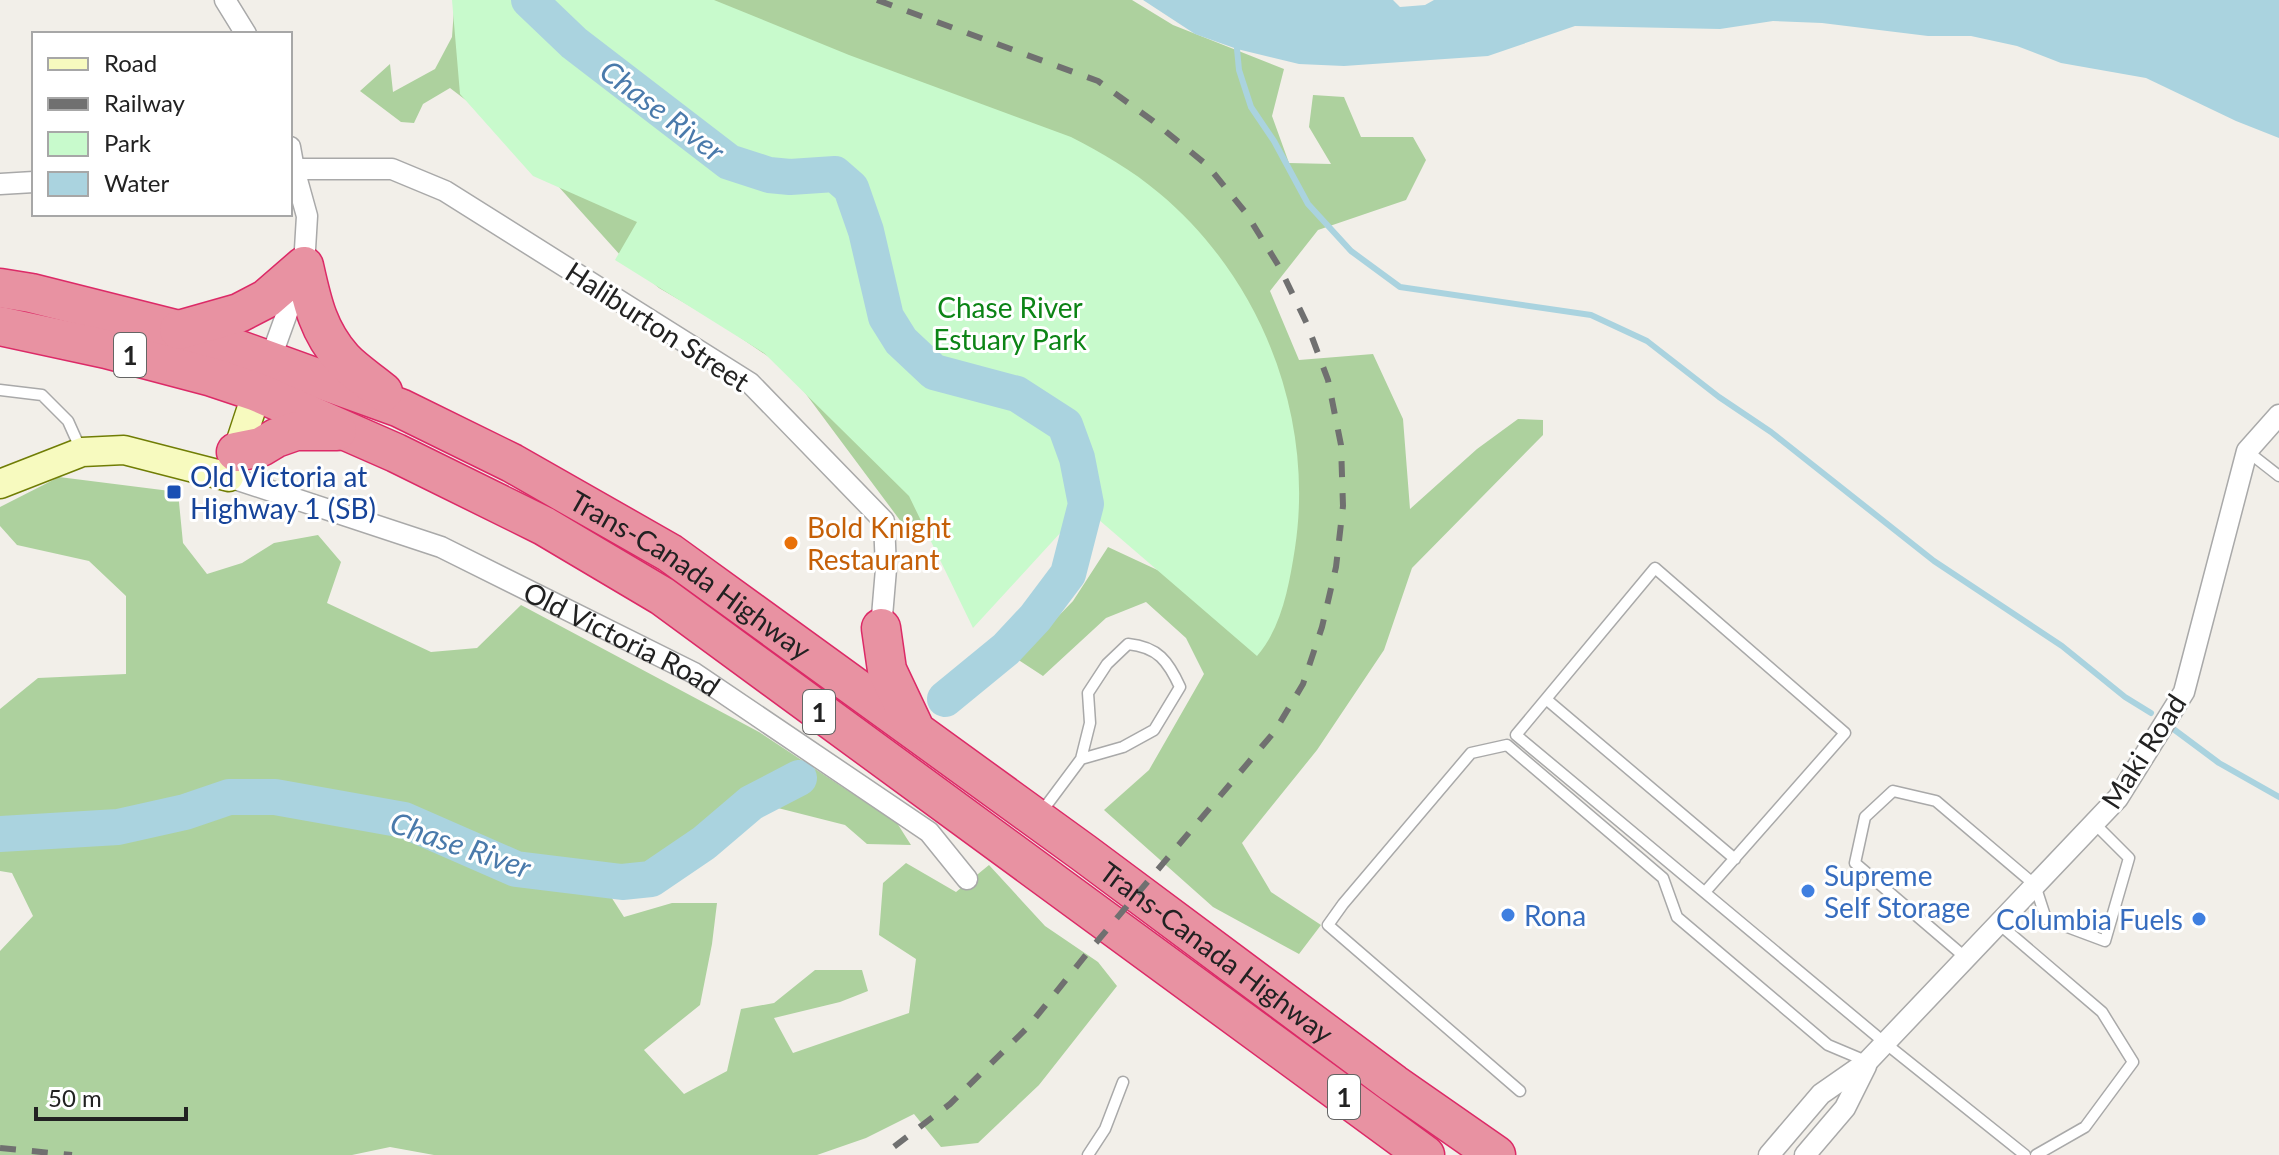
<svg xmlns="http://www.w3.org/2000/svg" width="2279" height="1155" font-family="Lato,sans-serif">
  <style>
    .forest { fill: #add19e }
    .park { fill: #c8facc }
    .water { fill: #aad3df }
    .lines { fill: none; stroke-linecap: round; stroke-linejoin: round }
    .stream { stroke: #aad3df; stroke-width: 6 }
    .river { stroke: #aad3df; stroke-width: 36 }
    .lane-casing { stroke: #a9a9a9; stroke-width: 13 }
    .street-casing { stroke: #a9a9a9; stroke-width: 23 }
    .secondary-casing { stroke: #707d05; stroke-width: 31 }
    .highway-casing { stroke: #dc2a67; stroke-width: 41 }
    .lane { stroke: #fff; stroke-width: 10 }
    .street { stroke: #fff; stroke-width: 20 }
    .secondary { stroke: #f7fabf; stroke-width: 28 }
    .highway { stroke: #e892a2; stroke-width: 38 }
    .rail { stroke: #707070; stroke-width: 6; stroke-dasharray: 16 16; stroke-linecap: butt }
    .transit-dot { fill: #1a4fb4; stroke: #fff; stroke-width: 3 }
    .food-dot { fill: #e8710a; stroke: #fff; stroke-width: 3 }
    .shop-dot { fill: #3f7fe0; stroke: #fff; stroke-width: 3 }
    .labels { text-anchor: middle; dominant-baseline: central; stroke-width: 6; stroke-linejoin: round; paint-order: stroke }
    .shield { fill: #fff; stroke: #646464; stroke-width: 2 }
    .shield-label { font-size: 26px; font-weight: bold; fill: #222 }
    .park-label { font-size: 28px; fill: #0c8416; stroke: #fff }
    .street-label { font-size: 28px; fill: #222; stroke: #fff }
    .transit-label { font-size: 28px; fill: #164399; stroke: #fff; text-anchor: start }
    .food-label { font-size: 28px; fill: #c56008; stroke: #fff; text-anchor: start }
    .shop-label { font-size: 28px; fill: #366cbe; stroke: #fff; text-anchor: start }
    .water-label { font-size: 30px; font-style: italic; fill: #4a7aab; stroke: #fff }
  </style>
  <rect width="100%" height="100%" fill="#f2efe9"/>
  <path class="forest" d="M609,0H1132L1173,25L1284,69L1272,116L1289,163L1331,164L1309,127L1313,95L1344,97L1361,137H1413L1426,160L1406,200L1318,230L1270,291L1299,360L1373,354L1403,419L1410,509L1477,449L1518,419L1543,420V435L1412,568L1384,650L1317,750L1242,843L1271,892L1321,925L1299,954L1213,907L1104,810L1149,770L1204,674L1186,638L1146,602L1106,618L1043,676L1017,659L1073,601L1108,547L1166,574L1285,450L940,536L902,523L788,370L719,323L659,288L621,256L513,136L450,88L423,104L414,123L401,122L360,91L390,64L393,92L435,69L452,37L454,9Z
    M59,477L178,492L183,543L207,574L242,563L274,543L318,535L341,562L327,603L431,652L477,648L521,605L759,732L897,823L911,845L867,844L845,825L766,805L664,870L608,892L624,917L672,903H717L712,944L700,1005L644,1050L684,1094L727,1071L741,1009L774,1003L815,970H862L868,991L840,1002L774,1018L793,1053L909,1013L916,959L879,935L883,883L906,863L956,892L989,865L1045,926L1098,962L1117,986L1039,1085L978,1143L941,1147L914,1114L866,1138L817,1155H434L390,1147L352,1155H0V951L33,916L12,873L0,871V709L38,678L126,674V596L89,561L17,545L0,526V507Z"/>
  <path class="park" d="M452,0H714L849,55L1071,137C1102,153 1132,170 1159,193C1261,278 1315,416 1295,548C1289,586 1282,627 1257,656L1084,507L973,628L909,496L764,353L615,260L637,222L533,176L460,94Z"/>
  <path class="water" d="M1143,0H1393L1400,7L1425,5L1434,0H2279V138L2236,121L2146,78L2061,63L2017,46L1971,36H1928L1822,23L1773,21L1720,29L1575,26L1488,56L1344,66L1299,64L1237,49L1195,34Z"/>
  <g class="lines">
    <path class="stream" d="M1237,49L1239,70L1251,107L1274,141L1308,204L1351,251L1400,287L1591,315L1647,341L1719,397L1771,432L1934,561L2062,646L2125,697L2151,713
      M2168,725L2219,763L2279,797"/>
    <path class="river" d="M529,0L574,43L729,162L769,175L790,177L835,174L851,188L866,231L886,317L901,341L934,372L1017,394L1065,425L1077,458L1086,504L1068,574L1035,618L1006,649L945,699
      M0,834L118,827L185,812L229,797H275L404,820L516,869L622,882L651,879L704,843L751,803L799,778"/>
    <g class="lane-casing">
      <path id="lane" d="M0,390L42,395L68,421L81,450
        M2247,451L2279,476
        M1546,699L1735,859
        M1040,814L1081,759L1123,747L1154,730L1180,687C1168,661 1158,647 1128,644L1107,664L1088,693L1090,723L1081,759
        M1705,892L1845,733L1655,568L1516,735L1885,1043L2025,1155
        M1999,924L2102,1012L2133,1062L2085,1127L2036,1155
        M1966,958L1855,863L1865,817L1893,791L1936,801L2035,885L2046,919L2105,941L2129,858L2094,823
        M1520,1091L1328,925L1343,904L1471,753L1507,745L1663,878L1677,917L1828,1045L1866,1061
        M1088,1155L1105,1129L1123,1082"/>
    </g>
    <g class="street-casing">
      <g id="street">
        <path d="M225,0L246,34"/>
        <path d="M290,169H392L445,191L750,383L884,521L886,569L881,628"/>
        <path d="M0,184L34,182"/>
        <path d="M270,360L304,266L307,216L294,169L290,147"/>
        <path id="s1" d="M229,477L441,547L694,673L929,832L967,879"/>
        <path d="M1769,1155L1821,1094L1867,1062L2118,798L2184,692L2247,451L2279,415"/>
        <path d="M1805,1155L1845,1108L1866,1066"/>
      </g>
    </g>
    <g class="secondary-casing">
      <path id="secondary" d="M0,484L82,452L124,450L229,477L257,392"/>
    </g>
    <g class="highway-casing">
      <g id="highway">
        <path id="s2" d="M0,288L31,293L198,335L400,408L512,463L670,553L1084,853L1394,1084L1496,1155"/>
        <path d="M0,326L106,349L212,377L257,392L396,453L544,526L662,596L1425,1155"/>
        <path d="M179,330L239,313L266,299L304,266C312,302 318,331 343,359C354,371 370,381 383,392"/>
        <path d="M236,452L261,447L276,438L296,431H337"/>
        <path d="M881,628L887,670L913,725"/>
      </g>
    </g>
    <use href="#lane" class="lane"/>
    <use href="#street" class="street"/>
    <use href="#secondary" class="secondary"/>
    <use href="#highway" class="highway"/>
    <path class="rail" d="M877,0L1098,81L1153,121L1207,165L1246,213L1280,268L1307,324L1328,380L1341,445L1343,506L1336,567L1322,627L1303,684L1275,731L1089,951L1028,1027L950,1104L883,1155
      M0,1148L72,1155"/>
  </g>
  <rect class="transit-dot" x="166" y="484" width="16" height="16" rx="4"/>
  <circle class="food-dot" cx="791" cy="543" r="8"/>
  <g class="shop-dot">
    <circle cx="1808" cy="891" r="8"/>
    <circle cx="1508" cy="915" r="8"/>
    <circle cx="2199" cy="919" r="8"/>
  </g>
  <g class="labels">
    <g class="shield">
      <rect x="114" y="333" width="32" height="44" rx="6"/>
      <rect x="803" y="690" width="32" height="44" rx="6"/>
      <rect x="1328" y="1075" width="32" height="44" rx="6"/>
    </g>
    <g class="shield-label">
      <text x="130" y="355">1</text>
      <text x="819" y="712">1</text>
      <text x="1344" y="1097">1</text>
    </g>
    <g class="park-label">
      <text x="1010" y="307">Chase River<tspan x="1010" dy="32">Estuary Park</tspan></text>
    </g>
    <g class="street-label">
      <text transform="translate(658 326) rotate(33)">Haliburton Street</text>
      <text stroke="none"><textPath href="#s2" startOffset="754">Trans-Canada Highway</textPath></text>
      <text stroke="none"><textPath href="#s1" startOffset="426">Old Victoria Road</textPath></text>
      <text transform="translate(2143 751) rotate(-57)">Maki Road</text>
      <text stroke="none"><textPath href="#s2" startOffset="1402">Trans-Canada Highway</textPath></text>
    </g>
    <g class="transit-label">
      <text x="190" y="476">Old Victoria at<tspan x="190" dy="32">Highway 1 (SB)</tspan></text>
    </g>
    <g class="food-label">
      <text x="807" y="527">Bold Knight<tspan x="807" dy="32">Restaurant</tspan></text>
    </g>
    <g class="shop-label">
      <text x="1824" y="875">Supreme<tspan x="1824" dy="32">Self Storage</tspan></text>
      <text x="1524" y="915">Rona</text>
      <text x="2183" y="919" text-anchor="end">Columbia Fuels</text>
    </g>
    <g class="water-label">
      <text transform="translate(663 110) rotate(37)">Chase River</text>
      <text transform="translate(461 844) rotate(19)">Chase River</text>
    </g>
  </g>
  <rect x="32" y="32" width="260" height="184" fill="#ffffff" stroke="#a7a7a7" stroke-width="2"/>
  <rect x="48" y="58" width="40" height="12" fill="#f7fabf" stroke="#a7a7a7" stroke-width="2"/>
  <text x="104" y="72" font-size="24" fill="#222222">Road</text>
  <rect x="48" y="98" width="40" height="12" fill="#707070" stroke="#a7a7a7" stroke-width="2"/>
  <text x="104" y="112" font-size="24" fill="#222222">Railway</text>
  <rect x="48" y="132" width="40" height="24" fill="#c8facc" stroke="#a7a7a7" stroke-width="2"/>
  <text x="104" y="152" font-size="24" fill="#222222">Park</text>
  <rect x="48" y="172" width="40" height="24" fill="#aad3df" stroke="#a7a7a7" stroke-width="2"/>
  <text x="104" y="192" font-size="24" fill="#222222">Water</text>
  <path d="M36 1107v12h150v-12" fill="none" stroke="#222222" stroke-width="4"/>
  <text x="48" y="1107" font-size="24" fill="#222222" stroke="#ffffff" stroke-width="6" paint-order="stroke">50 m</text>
</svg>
